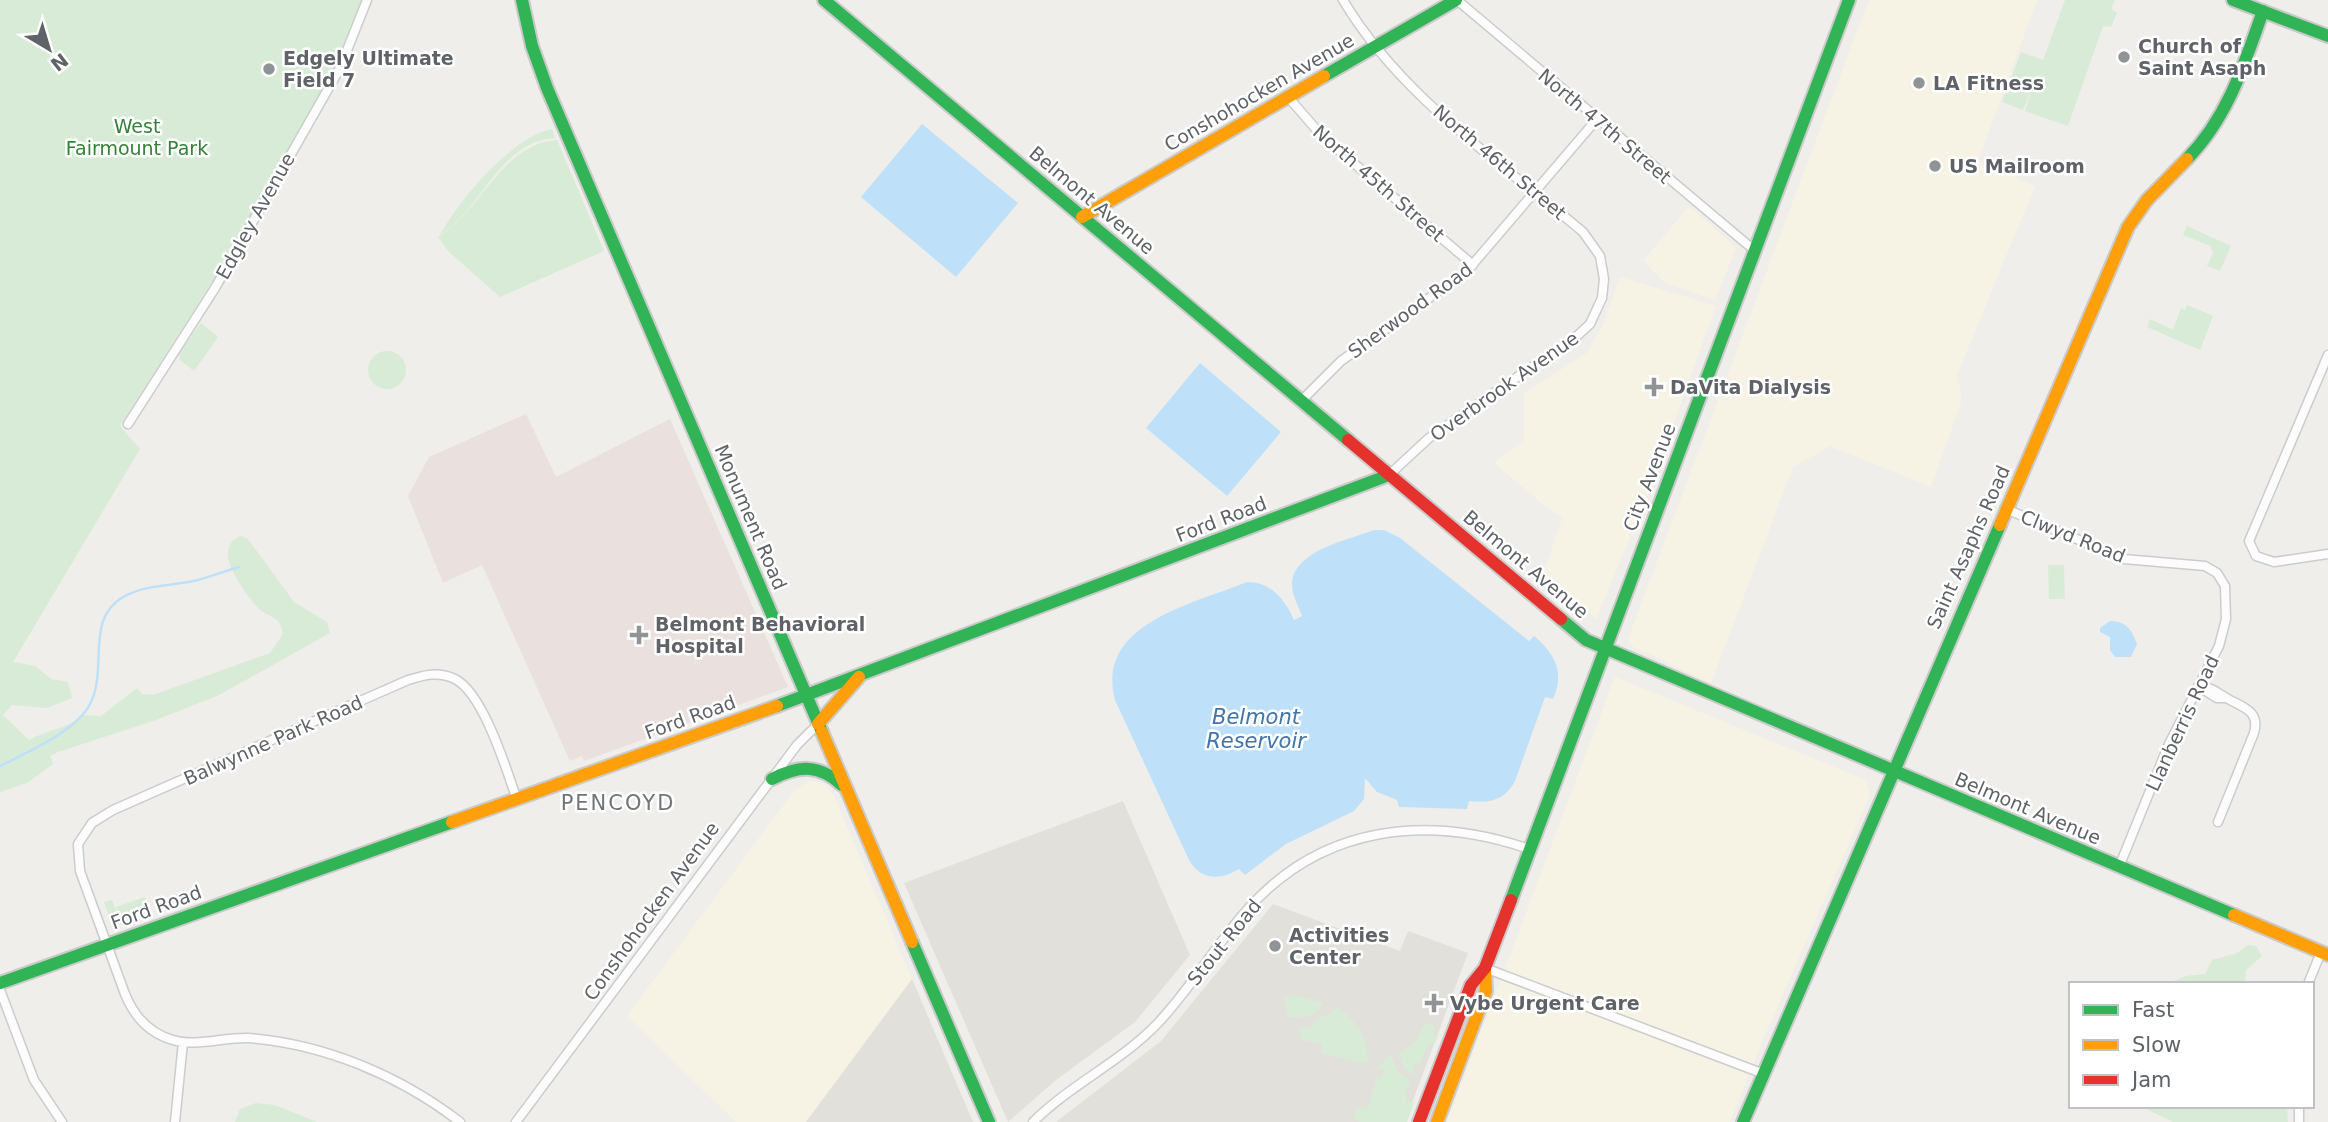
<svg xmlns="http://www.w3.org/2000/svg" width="2328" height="1122" font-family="'DejaVu Sans',sans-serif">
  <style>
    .commercial { fill: #f7f3e4 }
    .education { fill: #e2e0da }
    .medical { fill: #eae0de }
    .green { fill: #d8ebd6 }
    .water { fill: #bfe0f9 }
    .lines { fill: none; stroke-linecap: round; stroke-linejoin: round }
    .stream { stroke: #bfe0f9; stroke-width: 2.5 }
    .street-casing { stroke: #cbcccc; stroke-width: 11 }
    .fast-casing { stroke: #cacacb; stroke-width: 16 }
    .slow-casing { stroke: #cacacb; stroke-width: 16 }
    .jam-casing { stroke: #cacacb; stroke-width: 16 }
    .street { stroke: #fdfcfc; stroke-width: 8 }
    .fast { stroke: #30b455; stroke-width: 12 }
    .slow { stroke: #ff9f0a; stroke-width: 12 }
    .jam { stroke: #e5322d; stroke-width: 12 }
    .poi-dot { fill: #919496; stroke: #fff; stroke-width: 2.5 }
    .labels { text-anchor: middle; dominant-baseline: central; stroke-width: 5; stroke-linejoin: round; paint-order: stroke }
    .poi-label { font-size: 19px; font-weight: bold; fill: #5f6368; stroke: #fff; text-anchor: start }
    .street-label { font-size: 19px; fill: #5f6368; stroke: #fff }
    .park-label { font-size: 19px; fill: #348238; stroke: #fff }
    .water-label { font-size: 21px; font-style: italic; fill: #4174aa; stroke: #fff }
    .neighbourhood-label { font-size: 21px; letter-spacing: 2px; fill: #70757a; stroke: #fff }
  </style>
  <rect width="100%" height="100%" fill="#efeeea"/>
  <path class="commercial" d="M1869,0H2037L1978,161L2035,186L1957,375L1962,399L1931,487L1830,446L1793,467L1711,683L1632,646L1628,639Z
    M1689,206L1736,248L1715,300L1664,282L1643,261Z
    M1620,277L1716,306L1646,499L1596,619L1543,574L1563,516L1554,513L1494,463L1524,440V394L1588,352L1603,325Z
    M1615,677L1866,780L1870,795L1767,1030L1730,1122H1447Z
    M809,781L823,783L833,794L912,979L806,1122H736L627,1016L794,791Z"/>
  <path class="education" d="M1123,801L1190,955L1135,1022L1056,1080L1008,1122L904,883Z
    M1273,904L1400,951L1408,931L1468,953L1405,1122H1056L1161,1041Z
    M912,979L973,1122H806Z"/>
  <path class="medical" d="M526,414L556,477L670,419L788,687L584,761L582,756L570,761L482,565L443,583L408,496L429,457Z"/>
  <path class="green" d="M0,0H361L337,66L222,266L120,426L140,449L13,662L35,666L51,679L68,682L72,698L46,708L12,705L3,715L29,740C47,730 69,728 84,715L101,716L137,688L142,694L153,695L270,653L283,634C280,618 275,619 263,612C252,605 229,570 228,557C227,551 229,547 232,541L240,536L248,539L294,602L327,622L330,633L219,695L156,720L58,752L50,756L53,764L27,783L0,792Z
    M2065,0H2115L2111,9L2117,13L2111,27L2103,26L2068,126L2025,111L2032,89L2023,110L2002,102L2021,52L2043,60Z
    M552,129L555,138C499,141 482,210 440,235C458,201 513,136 552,129Z
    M557,140L604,251L500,297L448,251L438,237C482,211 501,144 557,140Z
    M2187,226L2231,246L2220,271L2207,266L2213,253L2210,246L2183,235Z
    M2187,305L2213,316L2200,350L2147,327L2150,319L2173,330L2181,308L2185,310Z
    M201,323L218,337L194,371L180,360L179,353Z
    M368 370a19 19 0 1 1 38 0a19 19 0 1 1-38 0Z
    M2048,565H2064L2065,599H2049Z
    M145,897L151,915L119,925L110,919L104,902L112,900L121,923L116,907Z
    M2248,945L2256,946L2262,956L2246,970L2245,984H2166L2186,976L2205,974L2212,960L2237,953Z
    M1297,996L1323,1003C1315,1020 1300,1016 1288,1018L1285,997Z
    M1337,1008C1355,1017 1369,1041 1368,1061L1361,1063L1322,1053V1044L1303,1040L1299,1029L1304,1026L1307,1030V1027H1313V1023Z
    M1425,1023L1434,1027V1035L1438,1037L1435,1043L1427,1046L1421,1062L1413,1066L1415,1076L1405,1069L1399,1054L1416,1041Z
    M1390,1053L1398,1072L1412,1083L1405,1088L1407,1100L1414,1103L1407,1122H1360L1354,1119L1357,1107L1368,1109L1376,1077L1381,1078L1384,1070L1378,1068Z
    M256,1103L275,1105L317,1122H235L240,1109Z
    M2140,1106H2287L2288,1122H2173Z"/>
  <path class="water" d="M922,124L1018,203L956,277L861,197Z
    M1200,363L1281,432L1227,496L1146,428Z
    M1374,530H1384L1400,538L1529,641L1534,636C1555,654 1565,672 1553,699L1545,697L1515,781C1504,801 1490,803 1469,801L1467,809L1399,807L1397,800L1377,792L1365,778L1364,799L1354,811L1286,844L1245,875L1239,869C1221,880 1201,881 1189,860L1115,700C1095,623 1194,604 1247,582C1272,582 1286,601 1294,620L1302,616C1299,607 1292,596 1292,585C1292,551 1348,540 1374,530Z
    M2110,621C2126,621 2132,630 2137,644L2131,657H2115L2110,650V637L2100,632V628Z"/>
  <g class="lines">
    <path class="stream" d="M0,766C26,753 79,730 91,702C108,666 84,618 125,596C148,584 174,586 198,580C212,576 226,571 239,567"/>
    <g class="street-casing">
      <path id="street" d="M1343,0C1400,96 1499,161 1583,232L1600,256L1604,279L1602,298L1590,324L1578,335L1429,438L1389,475
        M1457,0L1754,250
        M1288,97L1322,136L1473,265
        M2328,355L2249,541L2256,556L2274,562L2328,554
        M1301,401L1341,361L1467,271L1597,119
        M128,424L215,288L340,68L367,0
        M2006,509L2124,559L2205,566L2217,573L2225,586L2226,619L2219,646L2169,744L2119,867
        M2198,686C2213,687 2218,694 2230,700C2245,708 2260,712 2254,733L2218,822
        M2198,686L2217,698H2226
        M1485,968L1764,1074
        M2308,984L2321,952
        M0,990L34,1080L62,1122
        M2299,1106V1122
        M175,1122L183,1042
        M460,1122C399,1075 324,1044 248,1038C224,1037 196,1047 173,1040C148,1033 134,1016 125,994L80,871L78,844L92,823L113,810L408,680C424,675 439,671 455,679C483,693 506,768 516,797
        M516,1122L797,745L818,724
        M1033,1122C1071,1084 1121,1062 1158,1023C1191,988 1215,946 1247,910C1322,825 1427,814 1529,849"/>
    </g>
    <g class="fast-casing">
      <path id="fast" d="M522,0L532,46L547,88L822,732
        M824,0L1348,440
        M2233,0L2328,36
        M1324,76L1456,0
        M2187,159C2228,117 2244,65 2263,11
        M1561,619L1586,640L2234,915
        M777,706L1389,475
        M772,779C799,765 819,764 842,785
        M1511,900L1849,0
        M912,942L989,1122
        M0,983L452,822
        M1743,1122L2000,525"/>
    </g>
    <g class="slow-casing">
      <path id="slow" d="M1082,217L1324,76
        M2000,525L2128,227L2147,200L2187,159
        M818,724L859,677
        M822,732L912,942
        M452,822L777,706
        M2234,915L2328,955
        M1437,1122L1486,991L1485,968"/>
    </g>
    <g class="jam-casing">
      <path id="jam" d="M1348,440L1561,619
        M1419,1122L1471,985L1485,968L1511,900"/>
    </g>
    <use href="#street" class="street"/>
    <use href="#fast" class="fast"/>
    <use href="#slow" class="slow"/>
    <use href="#jam" class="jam"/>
  </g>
  <g class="poi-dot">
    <circle cx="2124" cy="57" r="7"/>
    <circle cx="269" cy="69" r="7"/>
    <circle cx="1919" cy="83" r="7"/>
    <circle cx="1935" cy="166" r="7"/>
    <path d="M1650.5 376.5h7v7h7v7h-7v7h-7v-7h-7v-7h7z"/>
    <path d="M635.5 624.5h7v7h7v7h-7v7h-7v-7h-7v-7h7z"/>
    <circle cx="1275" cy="946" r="7"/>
    <path d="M1430.5 992.5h7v7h7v7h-7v7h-7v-7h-7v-7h7z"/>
  </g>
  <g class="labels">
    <g class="poi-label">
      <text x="2138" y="46">Church of<tspan x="2138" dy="22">Saint Asaph</tspan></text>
      <text x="283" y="58">Edgely Ultimate<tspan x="283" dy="22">Field 7</tspan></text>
      <text x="1933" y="83">LA Fitness</text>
      <text x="1949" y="166">US Mailroom</text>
      <text x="1670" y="387">DaVita Dialysis</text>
      <text x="655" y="624">Belmont Behavioral<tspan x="655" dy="22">Hospital</tspan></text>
      <text x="1289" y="935">Activities<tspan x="1289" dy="22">Center</tspan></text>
      <text x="1450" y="1003">Vybe Urgent Care</text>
    </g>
    <g class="street-label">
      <text transform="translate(1259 92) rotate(-30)">Conshohocken Avenue</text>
      <text transform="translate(1605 126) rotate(40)">North 47th Street</text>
      <text transform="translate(1500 162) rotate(40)">North 46th Street</text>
      <text transform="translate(1379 183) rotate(41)">North 45th Street</text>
      <text transform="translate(1092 200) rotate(40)">Belmont Avenue</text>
      <text transform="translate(255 216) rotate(-61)">Edgley Avenue</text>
      <text transform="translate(1410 310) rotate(-36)">Sherwood Road</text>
      <text transform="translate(1504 386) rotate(-35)">Overbrook Avenue</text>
      <text transform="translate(1649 477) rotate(-69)">City Avenue</text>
      <text transform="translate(751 517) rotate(67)">Monument Road</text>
      <text transform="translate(1221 519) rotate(-21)">Ford Road</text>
      <text transform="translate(2073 536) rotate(22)">Clwyd Road</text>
      <text transform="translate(1968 547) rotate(-66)">Saint Asaphs Road</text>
      <text transform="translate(1526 564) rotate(40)">Belmont Avenue</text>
      <text transform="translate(690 717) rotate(-20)">Ford Road</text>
      <text transform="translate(2182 723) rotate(-65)">Llanberris Road</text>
      <text transform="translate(273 740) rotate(-24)">Balwynne Park Road</text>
      <text transform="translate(2028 808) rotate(23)">Belmont Avenue</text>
      <text transform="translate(156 907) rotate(-20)">Ford Road</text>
      <text transform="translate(651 911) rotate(-54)">Conshohocken Avenue</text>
      <text transform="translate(1224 942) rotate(-51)">Stout Road</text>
    </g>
    <g class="park-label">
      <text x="137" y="126">West<tspan x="137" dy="22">Fairmount Park</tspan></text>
    </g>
    <g class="water-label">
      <text x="1256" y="717">Belmont<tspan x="1256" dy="24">Reservoir</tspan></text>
    </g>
    <g class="neighbourhood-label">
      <text x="618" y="803">PENCOYD</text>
    </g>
  </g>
  <rect x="2069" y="982" width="245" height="126" fill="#ffffff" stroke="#bfc1c3" stroke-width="2"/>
  <rect x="2083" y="1005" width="35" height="10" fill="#30b455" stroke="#bfc1c3" stroke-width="2"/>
  <text x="2132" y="1017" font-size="21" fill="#5f6368">Fast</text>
  <rect x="2083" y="1040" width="35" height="10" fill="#ff9f0a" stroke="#bfc1c3" stroke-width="2"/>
  <text x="2132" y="1052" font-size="21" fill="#5f6368">Slow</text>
  <rect x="2083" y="1075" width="35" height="10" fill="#e5322d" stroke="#bfc1c3" stroke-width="2"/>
  <text x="2132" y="1087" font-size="21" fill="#5f6368">Jam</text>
  <g transform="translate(49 49) rotate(142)" stroke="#ffffff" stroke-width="5" paint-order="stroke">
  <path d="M0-5L12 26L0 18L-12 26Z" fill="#5f6368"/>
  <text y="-10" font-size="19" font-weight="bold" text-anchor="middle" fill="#5f6368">N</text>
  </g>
</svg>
